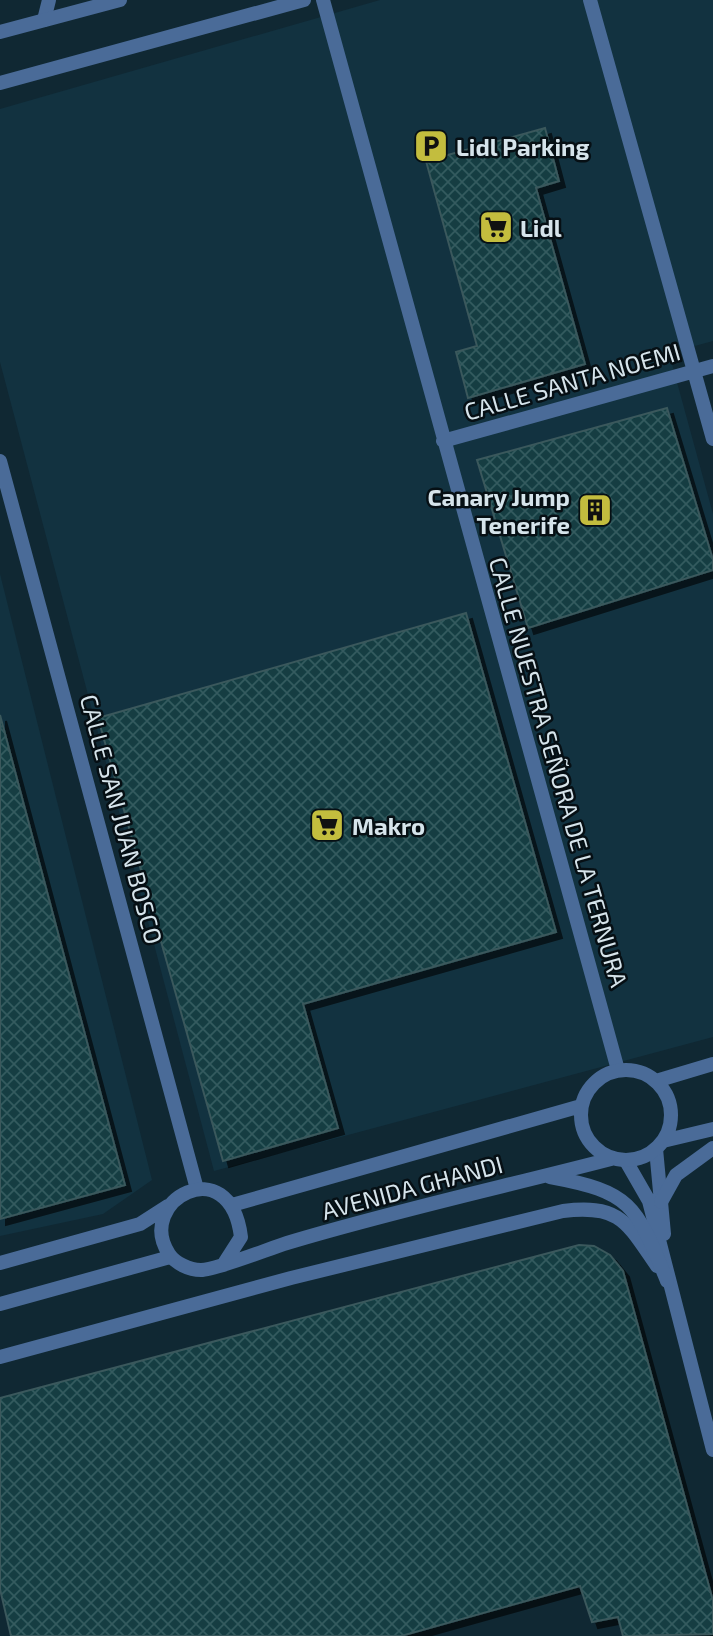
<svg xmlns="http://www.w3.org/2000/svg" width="713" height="1636" font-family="'Exo 2',sans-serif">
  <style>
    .built { fill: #123240 }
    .building { fill: url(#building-cross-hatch); stroke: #3a585c; stroke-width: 2; filter: url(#shadow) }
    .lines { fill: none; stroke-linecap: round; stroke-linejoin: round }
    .minor { stroke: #4a6b98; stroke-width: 14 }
    .tertiary { stroke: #4a6b98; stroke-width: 14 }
    .labels { text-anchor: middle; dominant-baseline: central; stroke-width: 5; stroke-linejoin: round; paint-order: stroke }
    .poi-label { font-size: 24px; font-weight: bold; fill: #d6e4eb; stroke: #060f14; text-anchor: start }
    .street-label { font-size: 24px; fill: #d6e4eb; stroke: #060f14 }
  </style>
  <defs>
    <pattern id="building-cross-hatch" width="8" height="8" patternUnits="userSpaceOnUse" patternTransform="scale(1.75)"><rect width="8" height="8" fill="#123e43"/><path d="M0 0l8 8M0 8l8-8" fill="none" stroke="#345a5e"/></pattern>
    <filter id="shadow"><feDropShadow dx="6" dy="6" stdDeviation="0" flood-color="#0009"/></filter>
  </defs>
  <rect width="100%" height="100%" fill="#102833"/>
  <path class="built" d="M380,0H713V341L669,353L713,514V1037L214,1171L0,362V109Z
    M0,574L152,1180L103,1214L0,1236Z"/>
  <path class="building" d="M545,128L559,181L536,188L585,364L468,398L456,352L477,346L426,161Z
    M667,408L713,560V570L528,628L477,460Z
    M466,613L556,932L303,1004L338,1128L223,1161L98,718Z
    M0,715L125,1185L0,1219Z
    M579,1245L594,1246L610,1255L623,1271L713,1601V1634L623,1636L618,1617L592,1622L580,1586L401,1636H11L0,1589V1398Z"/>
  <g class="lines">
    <path class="minor" d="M323,0L618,1070
      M590,0L713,439
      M44,20L49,0
      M443,441L713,366
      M0,461L197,1189
      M656,1149L664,1234
      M626,1161L649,1201L713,1450
      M0,1357L291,1278L563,1211C621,1204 627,1223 657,1266"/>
    <path class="tertiary" d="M0,32L120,0
      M0,83L304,0
      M581 1115a45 45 0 1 1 90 0a45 45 0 1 1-90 0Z
      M656,1081L713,1064
      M663,1141L713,1129
      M550,1177C632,1192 636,1205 667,1281
      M661,1202L676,1175L713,1148
      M232,1205L581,1106
      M225,1262L241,1237C230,1148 134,1201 169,1254C175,1263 189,1270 201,1270C216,1270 268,1249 287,1243C393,1211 503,1187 611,1159
      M0,1263L140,1224L168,1206
      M0,1304L170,1257"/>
  </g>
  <defs>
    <g id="parking-square" transform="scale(1.75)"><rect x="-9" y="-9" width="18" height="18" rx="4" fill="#c3bd3e" stroke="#060f14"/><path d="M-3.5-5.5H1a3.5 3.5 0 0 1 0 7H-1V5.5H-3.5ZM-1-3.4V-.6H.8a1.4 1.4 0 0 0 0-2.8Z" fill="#111"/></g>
    <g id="supermarket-square" transform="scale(1.75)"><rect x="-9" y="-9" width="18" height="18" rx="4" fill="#c3bd3e" stroke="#060f14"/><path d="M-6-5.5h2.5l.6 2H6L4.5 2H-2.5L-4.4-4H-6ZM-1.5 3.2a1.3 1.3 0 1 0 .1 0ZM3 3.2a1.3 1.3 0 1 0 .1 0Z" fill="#111"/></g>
    <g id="building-square" transform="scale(1.75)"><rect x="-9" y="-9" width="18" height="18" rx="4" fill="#c3bd3e" stroke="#060f14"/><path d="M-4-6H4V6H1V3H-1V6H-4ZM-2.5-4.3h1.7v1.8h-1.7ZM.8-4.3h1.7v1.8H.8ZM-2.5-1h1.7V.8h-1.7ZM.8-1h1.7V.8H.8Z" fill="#111"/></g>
  </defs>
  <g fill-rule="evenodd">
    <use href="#parking-square" x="431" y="146"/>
    <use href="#supermarket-square" x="496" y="227"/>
    <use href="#building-square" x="595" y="510"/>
    <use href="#supermarket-square" x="327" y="825"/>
  </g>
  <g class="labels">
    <g class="poi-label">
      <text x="456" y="146">Lidl Parking</text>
      <text x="520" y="227">Lidl</text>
      <text x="570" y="496" text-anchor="end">Canary Jump<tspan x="570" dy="28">Tenerife</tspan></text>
      <text x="352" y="825">Makro</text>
    </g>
    <g class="street-label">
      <text transform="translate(572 381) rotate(-16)">CALLE SANTA NOEMI</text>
      <text transform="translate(559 772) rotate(74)">CALLE NUESTRA SEÑORA DE LA TERNURA</text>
      <text transform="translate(122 819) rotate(75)">CALLE SAN JUAN BOSCO</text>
      <text transform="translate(412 1187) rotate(-15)">AVENIDA GHANDI</text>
    </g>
  </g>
</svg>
